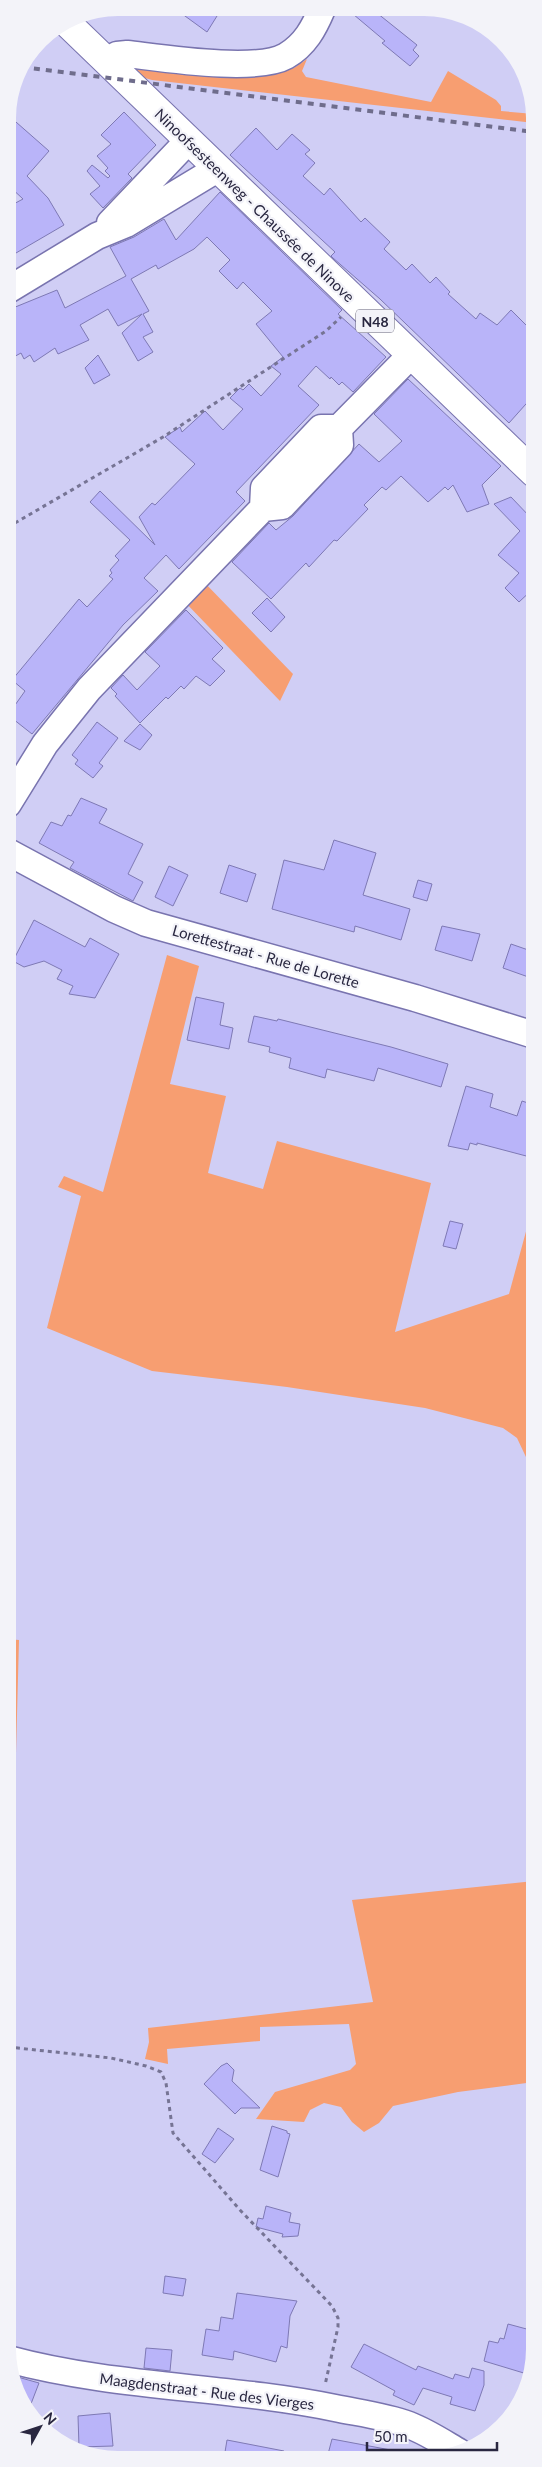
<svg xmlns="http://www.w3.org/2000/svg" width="542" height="2467" font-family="Lato,sans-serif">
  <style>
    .green { fill: #f79e71 }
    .building { fill: #b9b4f9; stroke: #7e79b4 }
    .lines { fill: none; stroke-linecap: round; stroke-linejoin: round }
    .minor-casing { stroke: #7974af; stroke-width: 29 }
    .major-casing { stroke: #7974af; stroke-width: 30 }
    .path { stroke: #767494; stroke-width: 3; stroke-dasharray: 4 4; stroke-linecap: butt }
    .minor { stroke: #fff; stroke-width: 26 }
    .major { stroke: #fff; stroke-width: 28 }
    .rail { stroke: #6f6d8c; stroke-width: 4; stroke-dasharray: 6 6; stroke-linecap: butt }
    .labels { text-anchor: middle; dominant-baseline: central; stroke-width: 4.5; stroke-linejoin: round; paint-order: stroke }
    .shield { fill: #f3f3f9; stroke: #666478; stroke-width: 1 }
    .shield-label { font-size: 14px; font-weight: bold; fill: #292740 }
    .street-label { font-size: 15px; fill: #292740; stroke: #f3f3f9 }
  </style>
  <rect width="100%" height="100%" fill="#d0cef5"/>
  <path class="green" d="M307,59L302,71L306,77L431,102L448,71L496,100L501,106V111L534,114V123L152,80L138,76L133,70L135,66L273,73L294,68Z
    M201,579L293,674L280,701L182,599Z
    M167,955L199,966L170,1084L226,1096L208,1173L263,1189L277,1141L431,1183L395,1332L509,1294L534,1202V1474L517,1438L503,1428L425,1408L287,1387L152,1371L47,1328L81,1196L58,1187L64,1176L103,1192Z
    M8,1639L19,1640L14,1829L8,1830Z
    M534,1881V2082L458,2092L393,2106L379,2123L364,2132L352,2122L341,2107L324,2103L310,2110L304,2122L256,2119L275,2092L350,2070L356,2064L349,2024L260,2027V2041L167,2049L168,2064L145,2059L149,2042L148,2028L373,2002L352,1900Z"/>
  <path class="building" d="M174,8H222L207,32Z
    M347,9H372L417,45L413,50L419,56L410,66L382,43L385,41Z
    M124,112L156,145L128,174L132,178L103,208L90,194L100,186L87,171L92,165L108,178L110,176L105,171L108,168L97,156L111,144L101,135Z
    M8,115L49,151L27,176L48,198L64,225L16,253L8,239V207L23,199L8,185Z
    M256,128L277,150L292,134L310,150L305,154L315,163L303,176L324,195L330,188L361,222L365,218L390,242L384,249L406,270L412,264L430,283L436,277L450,292L448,294L476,319L480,313L497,325L511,310L534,333V395L509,423L380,299L333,258L331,256L335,252L230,155Z
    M220,192L342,310L338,314L386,357L353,392L342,382L339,385L331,377L330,379L316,366L298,386L319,405L236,492L245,501L179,569L166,555L144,578L158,591L123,625L32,734L8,715L25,691L12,680L79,599L87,607L113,579L109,576L112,573L110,570L119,560L115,556L130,540L90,502L100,491L155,545L139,517L152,503L155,505L195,464L165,437L180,427L182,432L205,411L223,430L243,409L230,398L240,388L243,390L249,384L261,396L281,374L271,366L283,357L256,324L272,311L243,282L237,289L219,271L230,260L207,237L194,249L158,269L156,265L131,279L149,311L143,314L153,332L143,337L153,352L138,361L122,333L142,314L118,326L108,309L80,325L89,340L58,354L55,348L34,362L30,355L24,359L21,353L8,360V310L57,290L65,308L126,276L110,247L134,237L164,219L176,240Z
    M98,355L110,375L94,384L85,368Z
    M408,379L501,466L482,485L489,504L467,512L453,485L448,490L445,487L428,502L401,476L386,490L382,487L364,505L368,509L337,541L334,540L309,567L306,563L271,599L232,562L269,523L276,530L293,516L359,444L379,462L402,441L374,414Z
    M511,497L532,519L534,517V588L519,602L505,588L519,573L498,555L520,531L494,504Z
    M267,598L285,617L271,632L252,613Z
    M186,610L223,648L212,659L225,671L210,686L196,676L184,689L181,686L168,699L166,697L140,723L115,696L117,694L111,688L123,675L137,690L160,666L145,652Z
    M97,722L118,738L99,763L103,766L93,778L75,764L78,760L72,755Z
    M140,724L152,735L140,750L124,741Z
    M81,798L107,809L99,823L143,844L128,874L143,882L133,901L70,868L74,862L39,843L51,822L62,826L68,815L71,816Z
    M334,840L376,853L363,895L410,909L401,940L355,926L354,932L272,909L284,860L324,870Z
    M229,865L256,874L247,902L220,893Z
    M169,866L188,875L173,906L155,897Z
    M418,880L432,884L427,901L413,897Z
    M34,920L85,947L90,938L119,954L95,998L69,994L73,986L57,979L62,970L44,961L24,967L13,961Z
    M442,926L480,934L472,961L435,950Z
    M511,944L534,952V979L503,968Z
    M196,997L224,1003L220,1025L233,1028L229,1049L187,1040Z
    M254,1016L277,1021L278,1019L391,1047L448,1064L441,1087L378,1068L374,1081L327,1069L325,1078L289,1068L291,1058L269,1052L270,1047L248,1042Z
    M466,1086L493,1094L490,1107L517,1116L522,1101L534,1105V1142L530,1157L477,1143V1145L470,1143L468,1150L448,1146Z
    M450,1221L463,1224L456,1249L443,1246Z
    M227,2063L234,2070L232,2081L260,2108H241L235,2114L204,2084L221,2066Z
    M272,2126L287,2131V2133L290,2134L278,2177L260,2170Z
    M218,2128L234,2139L215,2163L202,2154Z
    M266,2206L291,2213L289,2222L300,2224L298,2236L282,2237L283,2234L256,2227L258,2218L263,2219Z
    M165,2276L186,2279L183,2296L163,2293Z
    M237,2293L297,2301L290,2316L287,2348L281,2346L276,2362L234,2351L233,2360L202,2355L206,2329L219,2331L221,2317L233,2319Z
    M508,2324L534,2331V2356L527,2374L484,2361L489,2341L498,2343L500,2338L504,2339Z
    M364,2344L416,2370L418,2366L453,2379L455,2374L469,2378L472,2368L484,2371V2385L475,2411L450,2404L452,2397L423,2388L414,2405L393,2395L395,2391L351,2367Z
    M146,2348L172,2350L170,2371L144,2368Z
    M14,2376L39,2383L29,2409L18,2384Z
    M110,2413L113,2446L79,2447L78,2416Z
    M332,2439L396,2451L395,2458H327Z
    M227,2440L284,2451V2458H224Z"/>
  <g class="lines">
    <g class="minor-casing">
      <path id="minor" d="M107,61L117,55L127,54C162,58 256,73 286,56C305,45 314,28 322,9
        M110,223L188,141
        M8,290L97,236L126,224L217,169
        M263,508L264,488L321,428H339
        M8,804L45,744L89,689L263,508L282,506L340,445L339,428L411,355
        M8,852L114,909L146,923L415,998L534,1035
        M8,2359C115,2388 227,2386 335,2408C359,2413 385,2416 409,2425C427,2432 442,2442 459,2452"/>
    </g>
    <g class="major-casing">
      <path id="major" d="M66,22L534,473"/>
    </g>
    <path class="path" d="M8,527L163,437L326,331L341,317
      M8,2047L111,2058L146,2066L161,2072L166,2083L173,2133L240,2210L332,2306L338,2318V2327L325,2385"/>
    <use href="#minor" class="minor"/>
    <use href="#major" class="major"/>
    <path class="rail" d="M22,67L534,132"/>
  </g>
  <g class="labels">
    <rect class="shield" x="356" y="309.5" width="38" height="23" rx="4"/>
    <g class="shield-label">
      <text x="375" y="321">N48</text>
    </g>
    <g class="street-label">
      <text transform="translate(255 205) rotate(44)">Ninoofsesteenweg - Chaussée de Ninove</text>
      <text transform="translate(266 956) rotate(16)">Lorettestraat - Rue de Lorette</text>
      <text transform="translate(207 2391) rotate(7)">Maagdenstraat - Rue des Vierges</text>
    </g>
  </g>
  <path d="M0 0H542V2467H0ZM118 16H424A102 102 0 0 1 526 118V2349A102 102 0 0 1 424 2451H118A102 102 0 0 1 16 2349V118A102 102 0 0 1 118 16Z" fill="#f3f3f9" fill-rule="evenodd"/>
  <g transform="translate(40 2427) rotate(50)" stroke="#f3f3f9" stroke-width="4" paint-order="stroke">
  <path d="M0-4L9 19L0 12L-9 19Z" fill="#292740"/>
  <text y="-8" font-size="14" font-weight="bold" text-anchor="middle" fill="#292740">N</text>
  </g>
  <path d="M367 2442v8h130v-8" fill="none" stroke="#292740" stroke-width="2.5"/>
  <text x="374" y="2442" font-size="15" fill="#292740" stroke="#f3f3f9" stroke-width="4" paint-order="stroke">50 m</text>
</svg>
